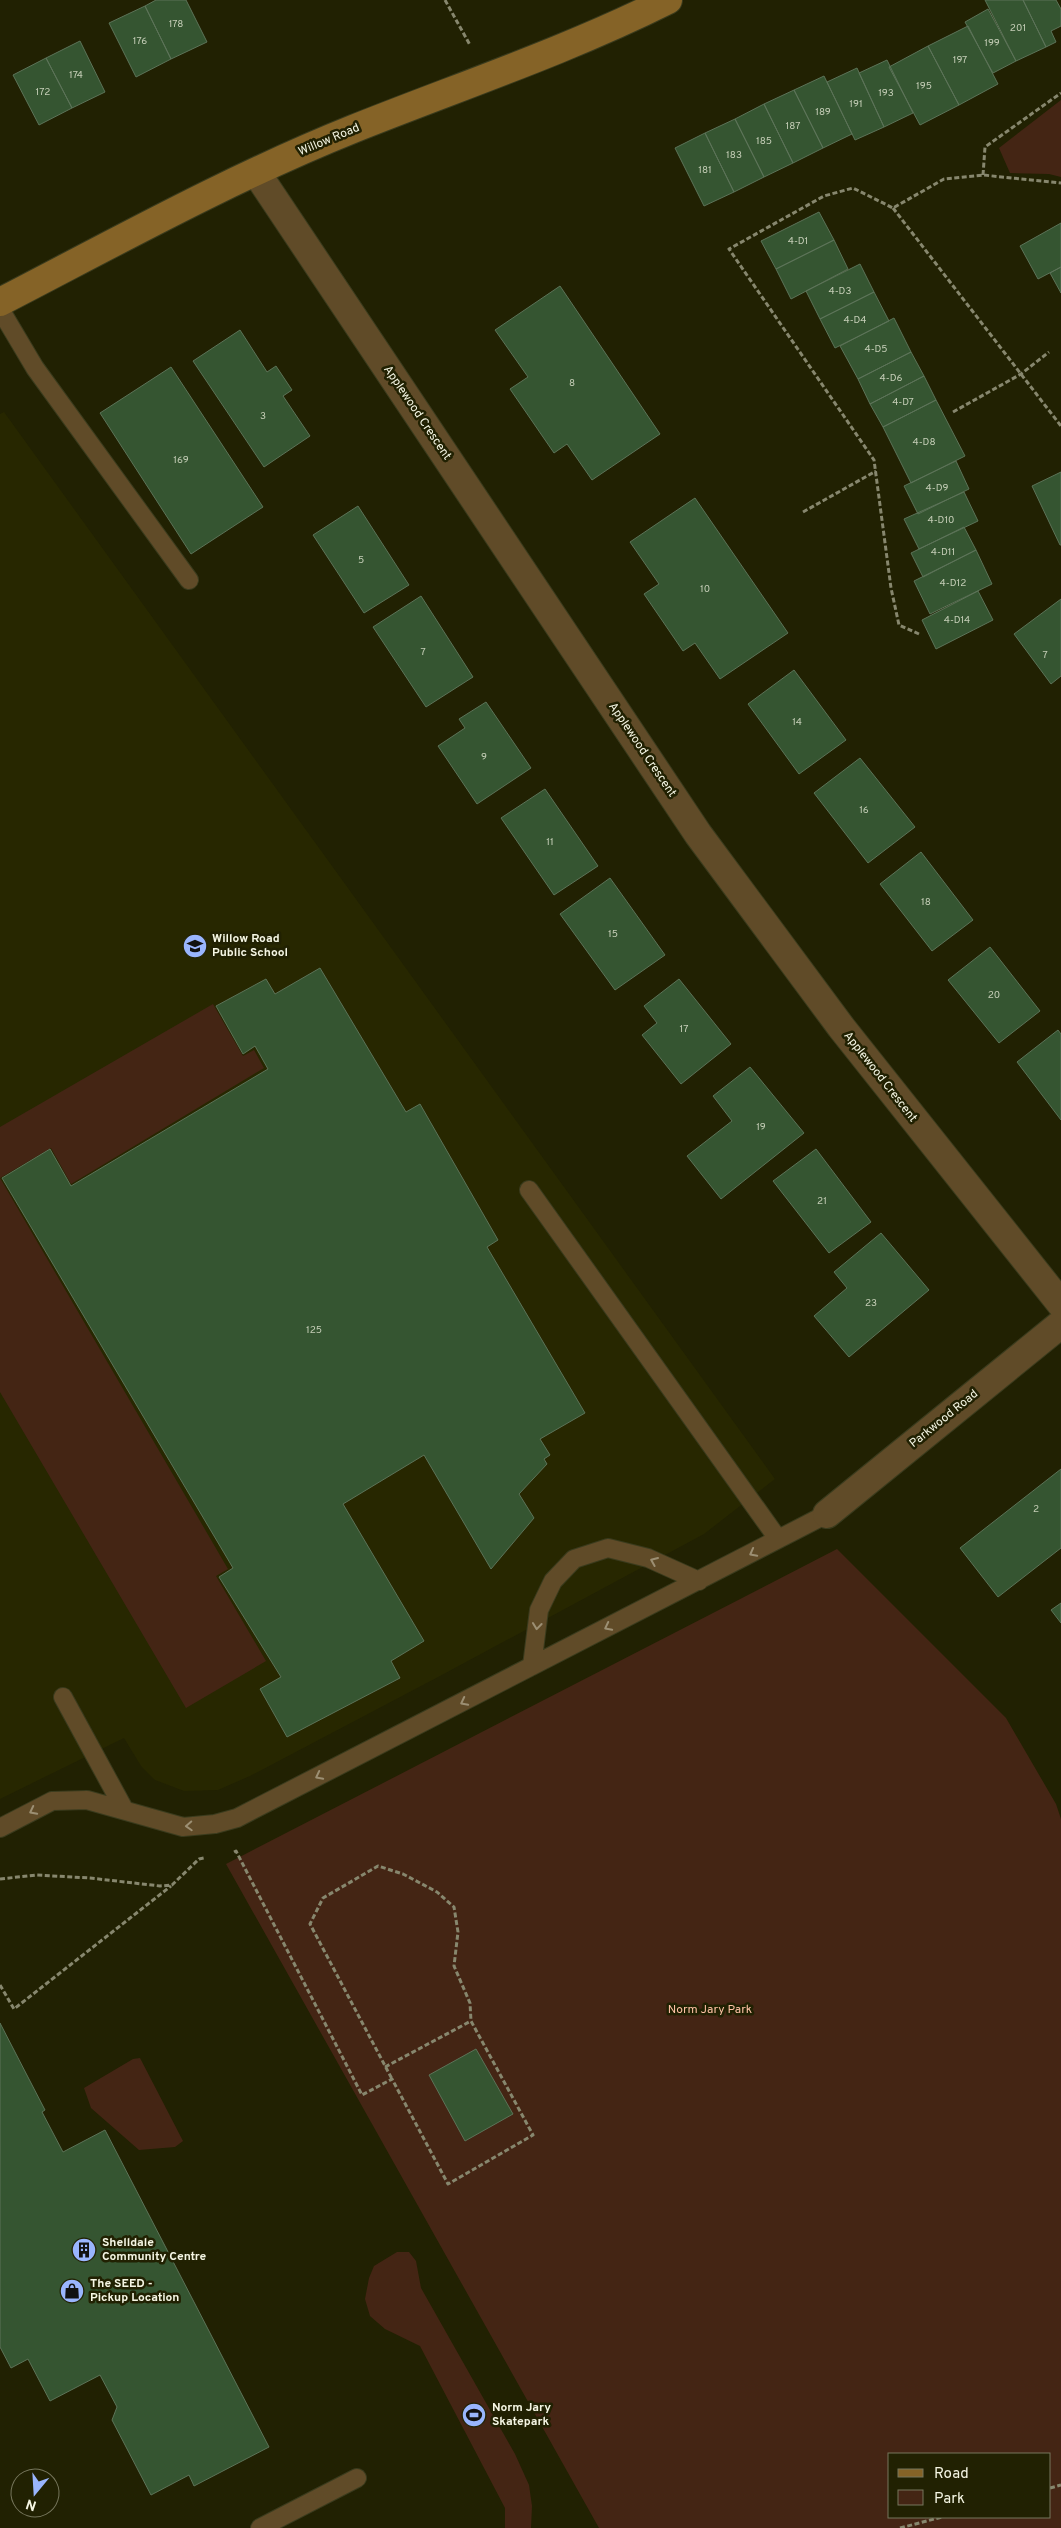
<svg xmlns="http://www.w3.org/2000/svg" width="1061" height="2528" font-family="Overpass,sans-serif">
  <style>
    .built { fill: #272700 }
    .green { fill: #442514; fill-rule: evenodd }
    .building { fill: #355531; stroke: #5c7358 }
    .lines { fill: none; stroke-linecap: round; stroke-linejoin: round }
    .lane-casing { stroke: #3a3b1d; stroke-width: 20 }
    .street-casing { stroke: #3a3b1d; stroke-width: 30 }
    .secondary-casing { stroke: #3a3b1d; stroke-width: 30 }
    .path { stroke: #87876e; stroke-width: 3; stroke-dasharray: 5 2.5; stroke-linecap: butt }
    .lane { stroke: #604b28; stroke-width: 18 }
    .street { stroke: #604b28; stroke-width: 28 }
    .secondary { stroke: #856327; stroke-width: 28 }
    .oneway { stroke: #9c8f73 }
    .labels { text-anchor: middle; dominant-baseline: central; stroke-width: 5; stroke-linejoin: round; paint-order: stroke }
    .number-label { font-size: 10px; fill: #c5ceb7 }
    .street-label { font-size: 12px; fill: #f5f6e4; stroke: #212102 }
    .poi-label { font-size: 12px; font-weight: bold; fill: #f5f6e4; stroke: #212102; text-anchor: start }
    .park-label { font-size: 12px; fill: #ffc3a6; stroke: #212102 }
  </style>
  <rect width="100%" height="100%" fill="#212102"/>
  <path class="built" d="M4,412L775,1479L704,1534L440,1676L250,1776L218,1790L184,1791L155,1780L141,1766L124,1738L0,1799V414Z"/>
  <path class="green" d="M1061,100V177L1049,174L1010,173L999,148Z
    M213,1004L243,1056L254,1050L264,1068L71,1184L51,1148L0,1178L228,1569L216,1576L266,1661L186,1708L0,1392V1127Z
    M837,1549L1006,1718L1056,1804L1061,1819V2528H599L226,1864ZM890,2454H1050V2517H890Z
    M140,2058L183,2141L175,2147L139,2150L91,2108L84,2088L133,2059Z
    M397,2252H409L416,2261L421,2288L515,2454L529,2485L532,2506L531,2528H505V2508L420,2346L385,2329L370,2316L365,2299L369,2278L374,2266Z"/>
  <path class="building" d="M156,0H186L207,42L171,59L145,6Z
    M985,0H1023L1046,47L1016,61Z
    M1023,0H1056L1061,9V26L1051,31L1056,42L1046,47Z
    M145,6L171,59L136,77L109,23Z
    M988,9L1016,61L993,73L965,22Z
    M968,26L998,84L959,105L928,46Z
    M80,41L105,92L72,108L46,58Z
    M928,46L959,105L920,125L889,67Z
    M46,58L72,108L39,125L13,75Z
    M887,60L913,113L884,127L859,73Z
    M857,68L884,127L855,140L827,82Z
    M824,76L852,134L823,148L794,90Z
    M794,90L823,148L793,163L764,104Z
    M764,104L793,163L764,177L735,119Z
    M735,119L764,177L734,192L705,133Z
    M705,133L734,192L704,206L675,148Z
    M819,212L834,240L776,269L761,241Z
    M1061,223V267L1038,279L1020,246Z
    M834,240L848,269L791,299L776,269Z
    M860,264L874,292L820,319L806,291Z
    M1061,267V293L1050,273Z
    M560,286L660,434L592,480L567,444L554,453L510,389L528,377L495,330Z
    M874,292L889,321L835,348L820,319Z
    M894,318L911,352L858,379L840,346Z
    M240,330L267,372L276,366L292,390L283,396L310,436L264,467L193,361Z
    M911,352L924,376L870,404L858,379Z
    M171,367L263,507L191,554L100,413Z
    M924,376L936,400L883,427L870,404Z
    M936,400L965,456L911,483L883,427Z
    M956,461L969,489L918,514L904,486Z
    M1061,472V545H1060L1032,486Z
    M964,492L978,521L919,549L904,519Z
    M695,498L788,633L720,679L695,643L683,651L644,594L659,584L630,542Z
    M358,506L409,585L364,613L313,535Z
    M964,527L976,550L923,577L911,553Z
    M976,550L992,584L930,614L914,581Z
    M978,591L993,620L936,649L922,620Z
    M421,596L473,677L426,707L373,627Z
    M1061,599V676L1051,684L1014,634Z
    M794,670L846,740L799,774L748,704Z
    M486,702L531,768L477,804L438,746L465,728L459,719Z
    M860,758L915,827L868,863L814,793Z
    M545,789L598,866L554,895L501,818Z
    M921,852L973,920L932,951L880,884Z
    M610,878L665,955L615,990L560,914Z
    M990,947L1040,1011L999,1043L948,980Z
    M320,968L406,1112L420,1104L498,1240L487,1247L585,1413L540,1439L550,1455L544,1459L547,1464L519,1494L534,1518L491,1569L424,1455L343,1504L424,1641L391,1661L400,1678L287,1737L260,1689L281,1677L219,1577L233,1568L2,1178L50,1149L71,1186L268,1069L255,1046L243,1054L216,1006L266,979L275,994Z
    M679,979L731,1044L681,1084L642,1035L657,1023L644,1006Z
    M1058,1030L1061,1034V1120L1017,1062Z
    M750,1067L804,1133L721,1199L687,1156L732,1121L713,1096Z
    M816,1149L871,1222L829,1253L773,1181Z
    M881,1233L929,1290L849,1357L814,1316L847,1288L834,1272Z
    M1061,1469V1548L998,1597L960,1548Z
    M1061,1603V1623L1051,1610Z
    M0,2023L45,2110L42,2112L63,2152L105,2130L269,2447L194,2486L189,2475L151,2495L112,2420L117,2407L100,2375L50,2401L28,2359L11,2368L0,2347Z
    M476,2049L513,2114L465,2141L429,2075Z"/>
  <g class="lines">
    <g class="lane-casing">
      <path id="lane" d="M0,309L35,368L189,580
        M529,1190L778,1539
        M532,1666L539,1610L553,1581L574,1559L608,1548L648,1558L699,1581
        M63,1697L124,1809
        M0,1828L52,1801L87,1800L183,1827L215,1824L237,1818L827,1514
        M260,2528L357,2478"/>
    </g>
    <g class="street-casing">
      <path id="street" d="M256,172L698,834L841,1027L1061,1304
        M827,1514L1061,1324"/>
    </g>
    <g class="secondary-casing">
      <path id="secondary" d="M0,302C116,242 231,178 353,129C458,87 566,51 668,0"/>
    </g>
    <path class="path" d="M445,0L470,45
      M983,175L985,147L1061,93
      M893,208L1061,426
      M953,412L1021,374L1049,352
      M803,512L876,471
      M919,634L899,625L891,588L874,460L729,249L824,196L853,188L893,208L944,179L983,175L1061,183
      M234,1852L236,1851L362,2095L392,2079L448,2184L533,2135L471,2021L470,2003L454,1966L458,1932L454,1907L437,1892L403,1874L378,1866L323,1898L310,1924L392,2079
      M0,1879L36,1875L90,1878L160,1886L172,1885L199,1859L204,1858
      M0,1985L14,2009L171,1886
      M385,2067L471,2021
      M1050,2488L1061,2485
      M900,2528L942,2517"/>
    <use href="#lane" class="lane"/>
    <use href="#street" class="street"/>
    <use href="#secondary" class="secondary"/>
  </g>
  <defs><path id="oneway-chevron" d="M-2-3.5L2.5 0L-2 3.5" fill="none" stroke-width="1.6" stroke-linecap="round" stroke-linejoin="round" transform="scale(1.25)"/></defs>
  <g class="oneway">
    <use href="#oneway-chevron" transform="translate(753 1553) rotate(152)"/>
    <use href="#oneway-chevron" transform="translate(654 1561) rotate(-157)"/>
    <use href="#oneway-chevron" transform="translate(537 1626) rotate(96)"/>
    <use href="#oneway-chevron" transform="translate(608 1627) rotate(153)"/>
    <use href="#oneway-chevron" transform="translate(464 1702) rotate(153)"/>
    <use href="#oneway-chevron" transform="translate(319 1776) rotate(153)"/>
    <use href="#oneway-chevron" transform="translate(33 1811) rotate(153)"/>
    <use href="#oneway-chevron" transform="translate(189 1826) rotate(177)"/>
  </g>
  <defs>
    <g id="school-disc" transform="scale(1.25)"><circle r="9.5" fill="#99b5fd" stroke="#212102"/><path d="M0-5L7-2L0 1L-7-2ZM-4 1L0 2.5L4 1V4Q0 6-4 4Z" fill="#111"/></g>
    <g id="building-disc" transform="scale(1.25)"><circle r="9.5" fill="#99b5fd" stroke="#212102"/><path d="M-4-6H4V6H1V3H-1V6H-4ZM-2.5-4.3h1.7v1.8h-1.7ZM.8-4.3h1.7v1.8H.8ZM-2.5-1h1.7V.8h-1.7ZM.8-1h1.7V.8H.8Z" fill="#111"/></g>
    <g id="shop-disc" transform="scale(1.25)"><circle r="9.5" fill="#99b5fd" stroke="#212102"/><path d="M-5-2.5h2.3a2.7 3.5 0 0 1 5.4 0H5L5.5 6h-11ZM-1.5-2.5h3a1.5 2.3 0 0 0-3 0Z" fill="#111"/></g>
    <g id="stadium-disc" transform="scale(1.25)"><circle r="9.5" fill="#99b5fd" stroke="#212102"/><path d="M0-5a6.5 5 0 1 0 0 10a6.5 5 0 1 0 0-10ZM-3.5-1.8h7v3.6h-7Z" fill="#111"/></g>
  </defs>
  <g fill-rule="evenodd">
    <use href="#school-disc" x="195" y="946"/>
    <use href="#building-disc" x="84" y="2250"/>
    <use href="#shop-disc" x="72" y="2291"/>
    <use href="#stadium-disc" x="474" y="2415"/>
  </g>
  <g class="labels">
    <g class="number-label">
      <text x="176" y="24">178</text>
      <text x="1018" y="28">201</text>
      <text x="140" y="41">176</text>
      <text x="992" y="43">199</text>
      <text x="960" y="60">197</text>
      <text x="76" y="75">174</text>
      <text x="924" y="86">195</text>
      <text x="43" y="92">172</text>
      <text x="886" y="93">193</text>
      <text x="856" y="104">191</text>
      <text x="823" y="112">189</text>
      <text x="793" y="126">187</text>
      <text x="764" y="141">185</text>
      <text x="734" y="155">183</text>
      <text x="705" y="170">181</text>
      <text x="798" y="241">4-D1</text>
      <text x="840" y="291">4-D3</text>
      <text x="855" y="320">4-D4</text>
      <text x="876" y="349">4-D5</text>
      <text x="891" y="378">4-D6</text>
      <text x="572" y="383">8</text>
      <text x="903" y="402">4-D7</text>
      <text x="263" y="416">3</text>
      <text x="924" y="442">4-D8</text>
      <text x="181" y="460">169</text>
      <text x="937" y="488">4-D9</text>
      <text x="941" y="520">4-D10</text>
      <text x="943" y="552">4-D11</text>
      <text x="361" y="560">5</text>
      <text x="953" y="583">4-D12</text>
      <text x="705" y="589">10</text>
      <text x="957" y="620">4-D14</text>
      <text x="423" y="652">7</text>
      <text x="1045" y="655">7</text>
      <text x="797" y="722">14</text>
      <text x="484" y="757">9</text>
      <text x="864" y="810">16</text>
      <text x="550" y="842">11</text>
      <text x="926" y="902">18</text>
      <text x="613" y="934">15</text>
      <text x="994" y="995">20</text>
      <text x="684" y="1029">17</text>
      <text x="761" y="1127">19</text>
      <text x="822" y="1201">21</text>
      <text x="871" y="1303">23</text>
      <text x="314" y="1330">125</text>
      <text x="1036" y="1509">2</text>
    </g>
    <g class="street-label">
      <text transform="translate(329 140) rotate(-23)">Willow Road</text>
      <text transform="translate(417 413) rotate(56)">Applewood Crescent</text>
      <text transform="translate(642 750) rotate(56)">Applewood Crescent</text>
      <text transform="translate(880 1077) rotate(52)">Applewood Crescent</text>
      <text transform="translate(944 1419) rotate(-39)">Parkwood Road</text>
    </g>
    <g class="poi-label">
      <text x="212" y="939">Willow Road<tspan x="212" dy="14">Public School</tspan></text>
      <text x="102" y="2243">Shelldale<tspan x="102" dy="14">Community Centre</tspan></text>
      <text x="90" y="2284">The SEED -<tspan x="90" dy="14">Pickup Location</tspan></text>
      <text x="492" y="2408">Norm Jary<tspan x="492" dy="14">Skatepark</tspan></text>
    </g>
    <g class="park-label">
      <text x="710" y="2010">Norm Jary Park</text>
    </g>
  </g>
  <rect x="888" y="2453" width="162" height="65" fill="#212102" stroke="#76765c"/>
  <rect x="898" y="2469" width="25" height="8" fill="#856327" stroke="#76765c"/>
  <text x="934" y="2478" font-size="15" fill="#f5f6e4">Road</text>
  <rect x="898" y="2490" width="25" height="15" fill="#442514" stroke="#76765c"/>
  <text x="934" y="2503" font-size="15" fill="#f5f6e4">Park</text>
  <g transform="translate(35 2493) rotate(198)"><circle r="24" fill="#212102" stroke="#76765c"/>
  <path d="M0-4L9 19L0 12L-9 19Z" fill="#99b5fd"/>
  <text y="-8" font-size="14" font-weight="bold" text-anchor="middle" fill="#f5f6e4">N</text>
  </g>
</svg>
